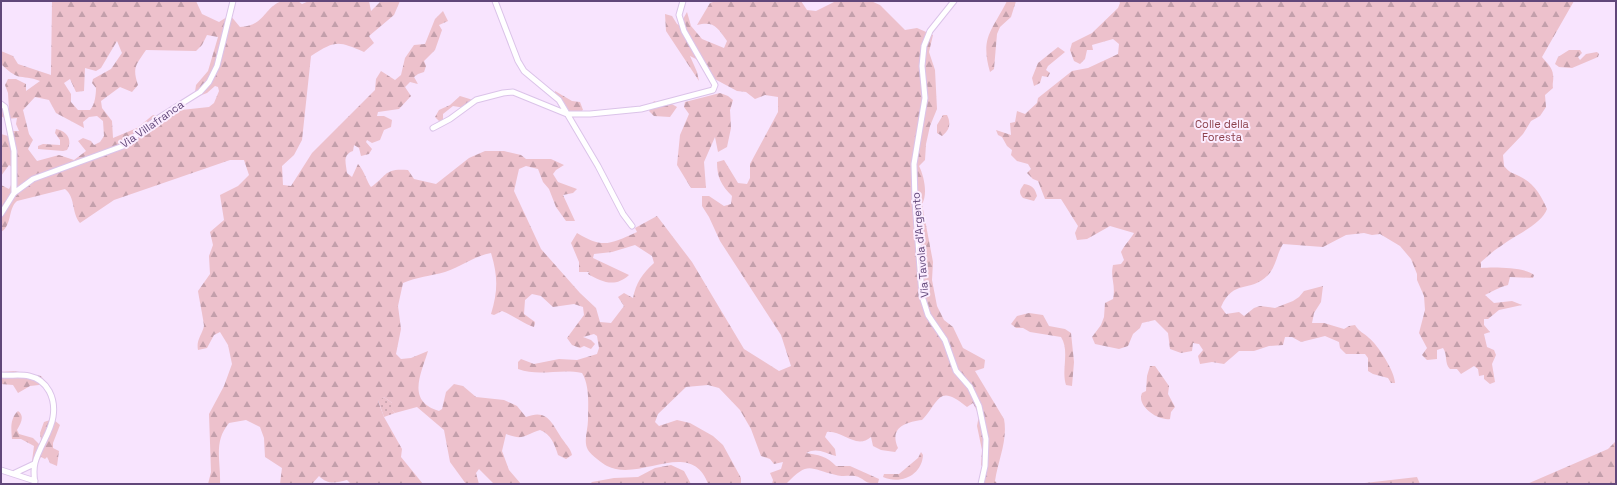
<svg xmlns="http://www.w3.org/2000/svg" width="1617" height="485" font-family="'Space Grotesk',sans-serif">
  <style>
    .grass { fill: url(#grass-dots) }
    .forest { fill: url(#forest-firs); fill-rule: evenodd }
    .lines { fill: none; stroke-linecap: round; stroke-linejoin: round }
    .minor-casing { stroke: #dbc3e9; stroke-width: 7 }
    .minor { stroke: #fff; stroke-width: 5 }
    .labels { text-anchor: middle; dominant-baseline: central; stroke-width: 4; stroke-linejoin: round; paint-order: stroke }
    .street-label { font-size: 11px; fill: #61477a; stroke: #fbecff }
    .park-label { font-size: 11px; fill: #8d424d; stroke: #fbecff }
  </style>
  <defs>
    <pattern id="grass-dots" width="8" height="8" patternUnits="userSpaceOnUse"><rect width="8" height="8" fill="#edc1cc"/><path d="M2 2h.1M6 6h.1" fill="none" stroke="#c39fab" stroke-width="1.8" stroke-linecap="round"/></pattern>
    <pattern id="forest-firs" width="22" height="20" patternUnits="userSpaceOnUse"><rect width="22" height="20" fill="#edc1cc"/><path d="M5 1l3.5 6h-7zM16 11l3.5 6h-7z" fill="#c39fab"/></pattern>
  </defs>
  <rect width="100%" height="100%" fill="#f8e4fe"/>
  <path class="grass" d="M384,397L392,403V410L395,413L384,417L378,400Z"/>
  <path class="forest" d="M52,1H196L202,14L219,22L230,15L240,27C265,26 264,7 282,1C286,0 294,1 298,1L302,4L309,1H369L371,11L381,1H400L394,15L369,36L374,43L364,52C338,41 336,40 311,56L302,140L294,155L282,166L283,185L291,186L312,153L375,90L376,79L381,71L395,80L401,75L405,58L414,45L425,44L435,19L443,11L448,21L439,25L442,30L435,50L424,61L426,66L424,72L418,74L414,77L418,84L410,82L405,87L411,96L399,109L378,112L377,116H384L392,120L391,127L384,130L380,140L372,143L367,140L366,142L372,149L369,154L361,156L359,148L354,145L353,151C342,155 346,163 347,173L352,177L358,164C365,172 367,182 371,187C388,175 384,168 408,170L414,179L436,184L469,158L485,151H504L521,155L526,159H551L564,165L556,170L553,174L558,182L577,189L573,193L563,195L575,221H566L556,207L549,189L543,182L538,169L526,166L519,169L514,191L541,249L580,293L596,308L600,322L611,323L624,306L618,297L624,293L633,298C636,283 642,274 654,263L652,256L635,245L612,252L594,254L593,258L629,275C615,288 602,282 588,274L589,272H579V262L571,243L577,233C603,249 610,244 637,232L635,228L657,216L692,262L744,349L779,371L791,366L781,335L720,241L709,217L702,206V196H709L724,206L731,204L732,196C721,185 717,177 717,162L724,160L738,183L747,184L750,178V164L778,112V97L765,95L755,99L746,92L737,91L711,77L696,59L690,56L697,72L699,81L666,31L665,14L672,16L677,24L683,27V19L687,12L691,26L702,39L724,48L727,41C717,27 714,21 697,25L710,3L716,1H801L807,10L816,11L836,1H871L880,5L905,30L917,28L933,35L929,52L935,70L937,109L930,126L926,144L925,160L919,166C924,176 928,194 922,204L933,262L932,280L937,306L944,320L953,327L963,348L985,360L984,368L975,371L1004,419C1008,440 998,460 995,481L998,484H984L986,471L981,465L982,450L977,426L979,415L973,403L967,407C938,383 940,401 922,420C905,422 889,428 898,448L895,452L881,450L873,446L871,437C856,450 842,430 827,432L825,437L835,449L836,456C825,453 817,447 806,453C818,455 827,456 836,466H850L879,479L878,483C864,485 865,478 855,476C849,475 843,477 836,475C809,469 809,460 786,484H772L773,480L770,473L781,469L783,462L774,464L770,459L761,456L751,429L740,410L719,388L708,385L686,387L658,414L655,422L659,426L677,420L690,423L713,436L723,445L741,478V484H708C691,437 640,483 607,466C602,463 591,455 588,450C583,441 588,430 588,420C588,405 590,386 582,373C560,368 540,377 518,369V362L521,359L534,364L559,359L577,360L597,354L599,348L597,336L594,334L583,337L591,340L595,344L591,349L584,346L580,348L572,345L567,338L584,315L583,307L574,304L553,307L541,296L532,294L525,300L524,314L535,322L534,327C522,323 514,316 502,311L494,315L491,314C498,291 498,276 491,253C474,256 461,267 445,272C430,276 417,277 403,283L398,306L401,329L396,354L401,359L411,358L428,351C421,374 406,401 439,411L442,409L446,392L454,384L463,386L476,397L504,400L517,406L526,417C548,408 552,424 563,440C567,446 570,448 572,455L566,459L558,455C555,445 551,434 540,430C524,435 524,441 506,434L502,451L509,470L521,484H494L479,469L476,473L479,484H466L450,462L444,430L417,407L395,413L392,410V403L384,397L378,401L384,417L402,449L401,457L423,484H351L347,480C335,483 328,485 319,476L312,484H280L282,468L265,457L264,438L260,427L246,420L229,423C213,442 221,461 220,484H208L211,472L209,414L224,386L232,364L228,345L220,332L214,335L207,348L198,350C196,340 202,335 204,326C204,322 199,298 198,291L210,274L209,256L213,245L210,232L224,220L220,195L238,186L249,175L244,160H230L114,200L80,223C71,212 76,198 65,189L17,201C8,208 12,226 1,232V185L9,189L14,179L13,168L9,165L1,176V134L8,136L12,131H19L16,124L17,118L6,119L1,116V108L6,112L9,110L8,93L5,85L8,79H16L26,84V91L40,81C30,77 25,78 17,76C12,74 5,68 1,64V51L13,56L18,64L51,75ZM207,35L218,37L208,71L196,85L195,92L199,96L207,93L215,86L218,87L219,91L214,103L209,107L181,110L164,116L153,115L137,128L113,138L112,121L102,108L101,101L120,87L132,92L138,85C132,67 136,65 146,50L196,51L202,45ZM117,41L122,53L111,69L93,79L92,83L96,88C96,94 95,105 90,110H78L71,102V94L64,83L70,79L76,92L84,91L85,68L96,71L101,68ZM35,97L49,100L56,113L84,128L83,122L89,117L97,116L103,121L104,136L100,142L94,145L91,141L83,138L78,141L86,151L74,160L59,155L37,161L28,149L33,140L29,134L23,110Z
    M1007,1H1016L1011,17L1000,27L997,34L994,69L990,72C980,37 992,31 1007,1Z
    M1119,1H1574L1542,57C1546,62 1553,68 1553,75C1554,80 1552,83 1553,88L1545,95L1546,107L1540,116L1531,121L1523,134L1503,155L1504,166C1510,173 1511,172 1519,176C1534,183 1541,195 1547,209C1542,224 1514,236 1501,246C1494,250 1488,256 1481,262V268C1493,267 1525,267 1534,275L1533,278L1510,277L1508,285C1500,287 1493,291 1485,295L1494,303L1512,301L1522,305L1499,310L1488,319H1484V325L1490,332L1484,334L1487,347L1494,350L1496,355L1492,364L1495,382L1490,384L1484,379V375L1479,376L1478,369L1474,366L1461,374L1457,369H1450C1444,363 1448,355 1443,348L1437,350V359L1427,360L1422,355L1427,348L1419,333L1425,310L1424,296L1417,280V274L1411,259L1400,246L1380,234L1372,235L1364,233L1346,235L1323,247L1283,244C1277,253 1276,267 1268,275C1249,294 1234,278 1221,307L1226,314L1239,312L1244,316L1254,308L1260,306L1275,308L1293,301L1299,297L1304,291L1323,286L1321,302L1314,313L1312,323H1324L1344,329L1349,326L1355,325C1359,332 1364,333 1369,338C1378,345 1395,372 1395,383H1391L1388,378L1373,374L1368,371V358L1365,354H1346L1340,348L1339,342L1325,336L1301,342L1292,337H1285L1283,345L1269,346L1254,351H1239L1224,364L1212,362L1200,364L1198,356L1203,350L1199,344L1193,343L1192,351L1181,353L1170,349L1168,333L1155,320L1142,323L1140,328L1133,334L1128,346L1119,349L1095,344L1092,337L1101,325L1104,317L1105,303L1113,299C1116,284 1110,279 1113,265L1121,264L1124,260L1121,252C1125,244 1130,240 1134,233L1110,226L1087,239L1077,240L1075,233L1078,226L1061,199H1045L1038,181L1033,179L1027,173L1031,169L1028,164L1017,161L1011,155L1012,150L1007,146L1002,137L998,135L996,130L1011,135L1010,123L1015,122L1017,111L1025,114L1037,103L1038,98L1072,71L1088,68L1118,54L1119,44L1113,39L1092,45L1093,50H1087L1085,59L1080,64L1074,61L1070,50L1072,43L1092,33L1118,8L1120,3Z
    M1058,47L1065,52L1048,66L1046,70L1050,73L1048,77L1042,76L1040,83L1034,86L1032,78L1038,63Z
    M1569,50H1580L1582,53L1578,57L1580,60L1586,54L1597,52L1599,54L1598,57L1572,68L1559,67L1555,64L1558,57Z
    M555,91L572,101L580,102L583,110L578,114H571L563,101L555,96Z
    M720,93L728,96L733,100L730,110L731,128L727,147L718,152L715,137L704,162L706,188H691L677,165L680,135L689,114L684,107L685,102Z
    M460,96L473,100L465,108L453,106L443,114V120L439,121L435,117L439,110L450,105Z
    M654,101L665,106L670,103L677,107L670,117L654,116L649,111Z
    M943,115H947C951,123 950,130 942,136L937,133V125Z
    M56,129C67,131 73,140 67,150L63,151L38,149V146L43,144L60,145V140L55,133Z
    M1024,184C1032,185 1035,188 1037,196L1034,201L1023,198C1018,192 1020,190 1024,184Z
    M1029,313L1043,315L1049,326L1065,329L1071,333L1074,362L1072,386L1066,385C1061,370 1070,351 1061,337L1030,332L1023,328H1016L1011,324L1017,316Z
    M1150,366H1155L1169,386L1168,394L1175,407L1171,412L1170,419C1158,421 1136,406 1142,393L1146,391L1147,376Z
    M14,371L41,376L45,381L39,385L30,386L18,393L13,385L1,384V372Z
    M18,411C25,416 21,423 17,430L19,434L33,438L42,447L40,433L44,422L53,419L60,425L53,443V448L59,451L57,466L50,463L47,457L45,459L41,457L38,462L32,461L34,446L21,439H12C11,429 10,418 18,411Z
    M1616,441V484H1527L1608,449Z
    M921,452L923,455C922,475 901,485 883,477L884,474H899L918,458Z
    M671,465L684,471L691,484H590L592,482L614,478L638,477L655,468Z
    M1417,477L1420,484H1356Z"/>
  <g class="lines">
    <g class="minor-casing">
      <path id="minor" d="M495,1L518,61L524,71L559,100L598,166L623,214L632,226
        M954,1L930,31L924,46L922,66L925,98L914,164L915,201L922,296L928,315L945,340L956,371L970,387L979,406L986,439L985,466L981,484
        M1,104L5,107L14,151V193
        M433,128L450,119L476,100L503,93L513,92L567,114H590L641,109L713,90L715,85L684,31L679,15L683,1
        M1,214L14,193L33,179L123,146L157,119L200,92L209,82L217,66L233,1
        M1,375C10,376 20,374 29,376C48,380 56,399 53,417C51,432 39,447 35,463C33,470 34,476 35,484
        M1,470L35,481
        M15,473L34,464"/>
    </g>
    <use href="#minor" class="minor"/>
  </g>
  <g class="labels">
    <g class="street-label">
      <text transform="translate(152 124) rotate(-35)">Via Villafranca</text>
      <text transform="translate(920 245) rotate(-95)">Via Tavola d'Argento</text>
    </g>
    <g class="park-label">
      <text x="1222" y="124">Colle della<tspan x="1222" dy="13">Foresta</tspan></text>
    </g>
  </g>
  <rect width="1617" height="485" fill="none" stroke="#61477a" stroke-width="4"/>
</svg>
